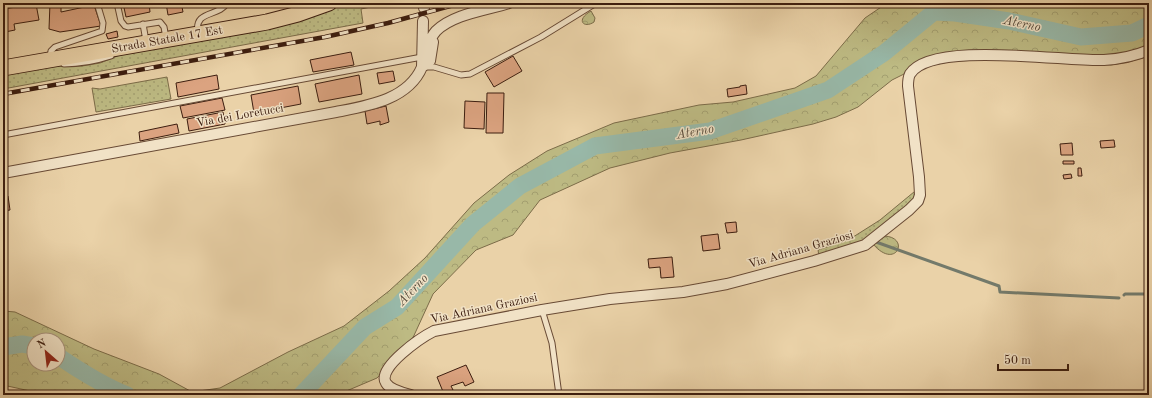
<svg xmlns="http://www.w3.org/2000/svg" width="1152" height="398" font-family="'Old Standard TT',serif">
  <style>
    .grass { fill: url(#grass-dots); stroke: #7c6c49 }
    .forest { fill: url(#forest-crowns); stroke: #7c6c49; fill-rule: evenodd }
    .lines { fill: none; stroke-linecap: round; stroke-linejoin: round }
    .stream { stroke: #737a6b; stroke-width: 3 }
    .river { stroke: #98b8a8; stroke-width: 17 }
    .building { fill: #dba380; stroke: #3c1d0f }
    .lane-casing { stroke: #684a35; stroke-width: 7 }
    .street-casing { stroke: #684a35; stroke-width: 12 }
    .primary-casing { stroke: #3c1d0f; stroke-width: 17 }
    .lane { stroke: #f1e2c6; stroke-width: 5 }
    .street { stroke: #f1e2c6; stroke-width: 10 }
    .primary { stroke: #ead2a8; stroke-width: 15 }
    .rail-casing { stroke: #3c1d0f; stroke-width: 4.5 }
    .rail { stroke: #f1e2c6; stroke-width: 3; stroke-dasharray: 9; stroke-linecap: butt }
    .labels { text-anchor: middle; dominant-baseline: central; stroke-width: 3; stroke-linejoin: round; paint-order: stroke }
    .street-label { font-size: 12px; fill: #3c1d0f; stroke: #f1e2c6 }
    .water-label { font-size: 13px; font-style: italic; fill: #584c3d; stroke: #f1e2c6 }
  </style>
  <defs>
    <pattern id="grass-dots" width="8" height="8" patternUnits="userSpaceOnUse"><rect width="8" height="8" fill="#bdba83"/><path d="M2 2h.1M6 6h.1" fill="none" stroke="#a39f70" stroke-width="1.8" stroke-linecap="round"/></pattern>
    <pattern id="forest-crowns" width="20" height="18" patternUnits="userSpaceOnUse"><rect width="20" height="18" fill="#bdba83"/><path d="M2 6a3 3 0 1 1 6 0M12 15a3 3 0 1 1 6 0" fill="none" stroke="#a39f70"/></pattern>
  </defs>
  <rect width="100%" height="100%" fill="#ead2a8"/>
  <filter id="stains"><feTurbulence type="fractalNoise" baseFrequency=".005" numOctaves="4"/><feColorMatrix values="0 0 0 0 .2 0 0 0 0 .09 0 0 0 0 .02 0 0 0 .5 -.17"/></filter>
  <radialGradient id="worn" r=".72"><stop offset=".6" stop-color="#630" stop-opacity="0"/><stop offset="1" stop-color="#630" stop-opacity=".3"/></radialGradient>
  <path class="grass" d="M336,3H390L361,9L363,23L3,89V71L39,66H82L100,63L125,53Z
    M167,77L171,99L96,112L92,88L100,89Z
    M920,187V197L859,244L819,256L818,250L850,239L880,220Z"/>
  <path class="forest" d="M887,3H1149V56L1128,62L1111,65L1016,59L953,61L914,69L892,80L858,107L836,117L813,124L741,140L670,153L610,168L540,200L513,235L476,250L433,294L411,342L377,378L337,395H48L3,385L4,311L15,312L94,349L159,374L192,392L220,388L288,352L344,326L389,291L425,258L474,203L509,175L547,151L614,123L699,105L733,102L795,88L816,76L865,18ZM34,340H58V364H34Z
    M591,11L595,18L594,22C584,29 575,20 591,11Z
    M884,236C911,237 896,271 873,244Z"/>
  <g class="lines">
    <path class="stream" d="M876,242L999,286L1000,292L1119,298
      M1124,295L1125,294H1149"/>
    <path class="river" d="M3,347L22,344L34,346
      M58,356C80,371 102,385 127,395
      M301,395L365,327L397,307L473,224L520,186L595,146L710,131L828,90L884,53L934,12L955,13L1009,21L1081,37L1132,33L1149,25"/>
  </g>
  <path class="building" d="M50,3H78V4L61,7V12L94,5L101,26L60,32L49,29Z
    M123,3H149L150,12L126,17Z
    M166,3H190L191,6L182,7L183,12L168,15Z
    M36,4L39,20L14,24L15,30L5,32L3,9Z
    M117,31L118,37L108,39L106,34Z
    M351,52L354,65L313,72L310,60Z
    M513,56L522,71L494,87L485,72Z
    M393,71L395,81L379,84L377,73Z
    M217,75L219,89L178,97L176,83Z
    M359,75L362,94L319,102L315,84Z
    M746,85L747,94L728,97L727,89L740,87V86Z
    M298,86L301,104L254,113L251,95Z
    M487,93H504L503,133H486Z
    M222,98L225,110L183,118L180,106Z
    M465,101L485,102L484,129L464,128Z
    M386,106L389,122L380,125V121L367,124L365,111Z
    M223,112L225,124L189,131L187,119Z
    M177,124L179,133L140,141L139,132Z
    M1114,140L1115,147L1101,148L1100,141Z
    M1072,143L1073,155H1061L1060,144Z
    M1063,161H1074V164H1063Z
    M1078,168H1081L1082,176H1078Z
    M1071,174L1072,178L1064,179L1063,175Z
    M8,196L10,210L3,211V197Z
    M736,222L737,232L727,233L725,223Z
    M718,234L720,249L703,251L701,236Z
    M672,257L674,277L661,278L660,267L649,268L648,259Z
    M466,365L474,382L465,386L463,382L451,386L453,390L444,394L437,377Z"/>
  <g class="lines">
    <g class="lane-casing">
      <path id="lane" d="M117,3L121,21L125,26L128,27L160,22L164,27L166,38
        M143,24L146,41
        M198,32C194,10 219,17 227,3
        M50,57L51,51L55,47L102,31L103,23L97,3
        M64,64C81,64 96,61 111,56
        M423,67H434L461,75L470,74L541,37L596,3
        M3,135L422,57
        M542,310L552,343L559,395"/>
    </g>
    <g class="street-casing">
      <path id="street" d="M424,8V3
        M424,53C428,45 430,38 436,31C453,14 487,10 509,3
        M422,67L430,61L433,42
        M3,173L336,112C367,106 408,100 422,67L423,21
        M411,395C403,393 390,390 386,383C376,368 422,337 434,331L542,310L610,299L683,292L727,284L814,261L865,245L909,210L918,201L920,195L919,177L908,86C908,82 908,78 910,74C931,40 1067,62 1104,60C1120,59 1135,56 1149,50"/>
    </g>
    <g class="primary-casing">
      <path id="primary" d="M3,68L267,22L298,14L329,3"/>
    </g>
    <use href="#lane" class="lane"/>
    <use href="#street" class="street"/>
    <use href="#primary" class="primary"/>
    <g class="rail-casing">
      <path id="rail" d="M3,94L325,37L388,23L461,3"/>
    </g>
    <use href="#rail" class="rail"/>
  </g>
  <g class="labels">
    <g class="street-label">
      <text transform="translate(167 40) rotate(-10)">Strada Statale 17 Est</text>
      <text transform="translate(240 116) rotate(-10)">Via dei Loretucci</text>
      <text transform="translate(801 250) rotate(-16)">Via Adriana Graziosi</text>
      <text transform="translate(484 309) rotate(-12)">Via Adriana Graziosi</text>
    </g>
    <g class="water-label">
      <text transform="translate(1022 24) rotate(11)">Aterno</text>
      <text transform="translate(695 132) rotate(-10)">Aterno</text>
      <text transform="translate(413 290) rotate(-47)">Aterno</text>
    </g>
  </g>
  <rect width="1152" height="398" fill="none" stroke="#ead2a8" stroke-width="16"/>
  <rect x="4" y="4" width="1144" height="390" fill="none" stroke="#3c1d0f" stroke-width="2"/>
  <rect x="8" y="8" width="1136" height="382" fill="none" stroke="#3c1d0f"/>
  <g transform="translate(46 352) rotate(332)"><circle r="19" fill="#f1e2c6" stroke="#a9937d"/>
  <path d="M0-3L7 15L0 10L-7 15Z" fill="#8f2418"/>
  <text y="-6" font-size="11" font-weight="bold" text-anchor="middle" fill="#3c1d0f">N</text>
  </g>
  <path d="M998 364v6h70v-6" fill="none" stroke="#3c1d0f" stroke-width="2"/>
  <text x="1004" y="364" font-size="12" fill="#3c1d0f" stroke="#f1e2c6" stroke-width="3" paint-order="stroke">50 m</text>
  <rect width="100%" height="100%" filter="url(#stains)"/>
  <rect width="100%" height="100%" fill="url(#worn)"/>
</svg>
